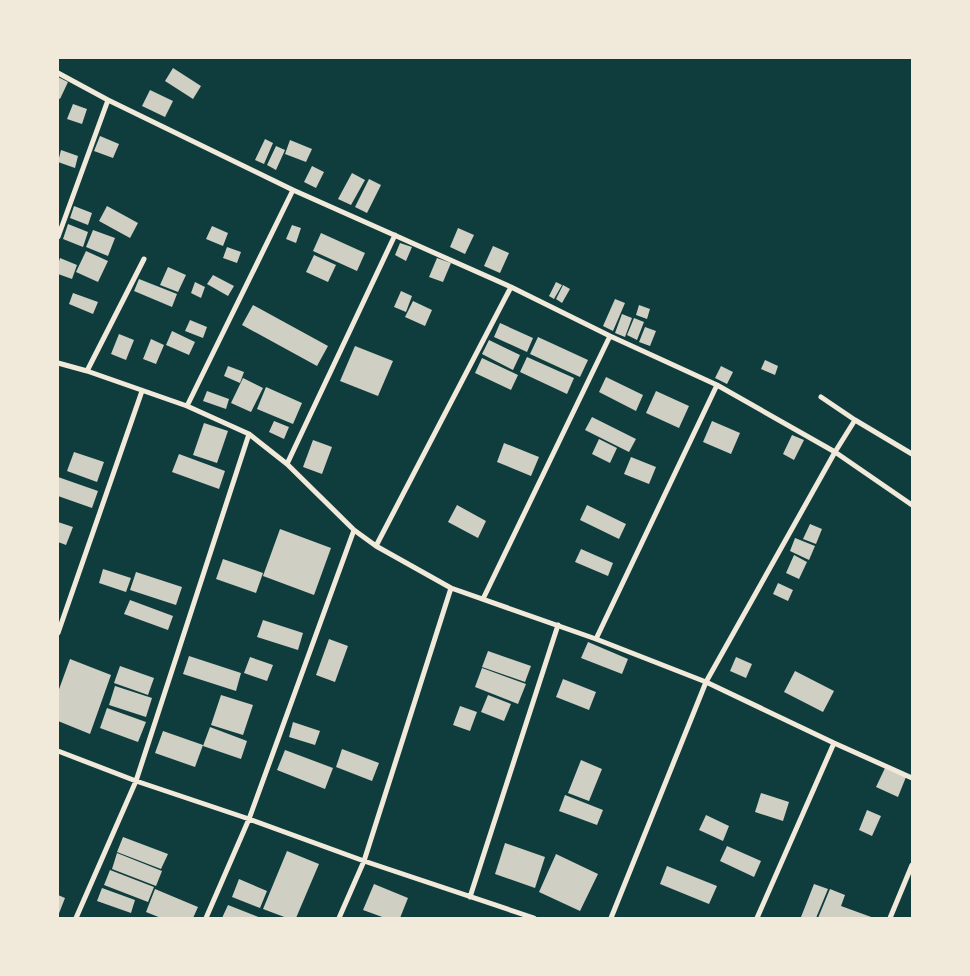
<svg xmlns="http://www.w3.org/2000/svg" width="970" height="976" font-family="'Source Sans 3',sans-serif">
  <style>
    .building { fill: #cfcfc3 }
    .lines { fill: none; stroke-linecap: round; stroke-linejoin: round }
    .minor { stroke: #f1e9da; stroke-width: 5 }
  </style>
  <rect width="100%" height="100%" fill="#0f3d3e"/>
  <path class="building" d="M173,68L201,86L193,99L165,81Z
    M58,77L68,82L60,99L58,98Z
    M150,90L173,101L165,117L142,106Z
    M73,104L87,109L82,124L67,119Z
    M100,136L119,144L113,158L94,151Z
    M265,139L273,143L264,164L255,160Z
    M290,140L312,149L306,162L285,154Z
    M276,146L285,150L276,170L267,165Z
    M61,150L78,156L75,168L58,162Z
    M312,166L324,172L316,188L304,182Z
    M352,173L365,180L351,205L338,199Z
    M369,179L381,185L367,213L355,207Z
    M74,206L92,213L88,225L70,218Z
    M107,206L138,223L130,238L99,221Z
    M68,224L88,232L83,247L63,239Z
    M292,225L301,228L296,243L286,239Z
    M212,226L228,233L223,246L206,239Z
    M458,228L474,235L465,254L450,247Z
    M93,230L115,238L108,256L86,247Z
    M321,233L365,253L357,271L313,251Z
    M400,243L412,247L406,261L395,255Z
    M493,246L509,253L500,273L484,266Z
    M227,247L241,252L237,263L223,258Z
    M86,251L108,261L98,282L76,272Z
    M314,255L336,265L328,282L306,272Z
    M60,258L77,265L72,279L58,274V264Z
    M437,258L451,263L443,282L429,277Z
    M168,267L186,275L178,292L160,285Z
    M213,275L234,286L228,296L207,284Z
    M139,279L177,294L172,307L134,291Z
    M195,282L205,287L201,298L191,293Z
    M556,282L562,285L554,299L549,296Z
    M563,285L570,289L562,303L556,299Z
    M401,291L412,296L406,312L394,307Z
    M73,293L98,302L93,314L69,304Z
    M615,299L625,303L613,331L603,326Z
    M413,301L432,310L425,326L405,317Z
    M253,305L328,346L317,366L242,325Z
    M639,305L650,309L647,319L636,315Z
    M622,314L632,318L625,337L615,333Z
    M634,318L644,322L637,340L627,335Z
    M190,320L207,327L203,338L185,331Z
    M500,323L533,338L527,352L494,337Z
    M645,327L656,331L650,346L639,342Z
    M172,331L195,342L189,355L166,345Z
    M119,334L134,340L126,360L111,354Z
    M538,337L588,360L580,377L530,354Z
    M151,339L164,345L156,364L143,359Z
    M489,340L520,355L513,370L482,354Z
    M355,346L393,361L378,396L340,381Z
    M527,357L574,378L567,394L520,372Z
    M482,358L518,375L511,390L475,373Z
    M765,360L778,366L775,375L761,369Z
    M228,366L244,372L240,383L224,376Z
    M721,366L733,372L727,384L715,378Z
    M606,377L643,395L636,411L599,392Z
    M243,378L263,388L251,412L231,403Z
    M266,387L302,403L293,424L257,409Z
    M207,391L229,399L226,409L203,401Z
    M656,391L689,406L679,428L646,413Z
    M592,417L636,439L629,452L585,430Z
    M274,421L289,427L284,439L269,432Z
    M712,421L740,433L731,454L703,442Z
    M204,423L228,431L217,463L193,455Z
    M792,435L804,440L794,460L783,454Z
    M599,439L617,448L610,463L592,454Z
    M313,440L332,447L322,474L303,467Z
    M504,443L539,457L531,476L497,462Z
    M74,452L104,462L97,482L67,471Z
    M179,454L225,471L219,489L172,472Z
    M631,457L656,467L649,484L624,474Z
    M58,477L98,491L92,508L58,496Z
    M457,505L486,521L478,538L448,522Z
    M587,505L626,524L619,539L580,520Z
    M58,522L73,527L66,545L58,542Z
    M810,524L822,529L816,544L803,539Z
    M280,529L331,548L314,595L263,576Z
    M795,538L815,546L809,560L790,551Z
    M581,549L613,563L608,576L575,562Z
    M794,555L807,562L799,579L786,573Z
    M223,559L263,573L256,593L216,579Z
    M103,569L131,578L126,592L99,583Z
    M136,572L182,587L176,605L130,590Z
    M778,583L793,590L788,601L773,594Z
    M130,600L173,616L168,630L124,614Z
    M263,620L303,633L298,650L257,637Z
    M329,639L348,646L335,682L316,675Z
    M588,642L628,659L622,674L581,658Z
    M488,651L531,666L525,682L482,667Z
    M189,656L241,673L236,691L183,674Z
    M250,657L273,665L267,681L244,673Z
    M736,657L752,664L746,678L730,671Z
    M70,659L111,675L90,734L58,721V692Z
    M120,666L154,678L148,695L114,683Z
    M482,668L526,684L518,704L475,687Z
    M795,671L834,691L823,712L784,692Z
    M563,679L596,692L589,710L556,697Z
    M115,686L152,698L146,717L109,705Z
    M221,695L253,705L243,735L211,725Z
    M488,695L511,704L504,721L481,712Z
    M460,706L477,712L470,731L453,725Z
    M107,708L146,722L138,742L100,728Z
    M293,722L320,731L315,745L289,737Z
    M210,727L247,741L241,759L203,746Z
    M163,731L203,745L195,767L155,753Z
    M342,749L379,763L372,781L336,767Z
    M285,750L333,768L325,789L277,770Z
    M581,760L602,769L589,801L568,793Z
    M885,768L906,777L898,797L876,787Z
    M761,793L789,802L783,821L755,812Z
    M565,795L603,810L597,825L559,811Z
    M867,810L881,816L872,836L859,830Z
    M706,815L729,826L723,841L699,830Z
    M123,837L168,854L161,869L117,852Z
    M505,843L545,857L535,888L495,874Z
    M727,846L761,861L754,877L720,861Z
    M287,851L319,864L296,918H287L263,909Z
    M117,853L162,871L156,886L112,869Z
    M556,854L598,874L580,911L539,892Z
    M667,866L717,886L709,904L660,884Z
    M110,870L154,887L148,902L104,885Z
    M239,879L267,891L260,908L232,897Z
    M374,884L408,898L400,918H385L363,910Z
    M814,884L828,889L816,918H804L801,917Z
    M102,888L135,900L131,913L97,901Z
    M155,889L198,907L193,918H161L146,912Z
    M830,889L845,895L841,906L874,918H818Z
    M58,895L65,898L58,916Z
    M228,905L261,918H222Z"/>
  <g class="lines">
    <path class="minor" d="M58,73L108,100L293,190L511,287L610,336L717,385L835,452L912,505
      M58,237L108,100
      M58,363L87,371L187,406L249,434L287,464L354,530L376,546L451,588L596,639L706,682L834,743L912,778
      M87,371L144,259
      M187,406L293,190
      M855,420L912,454
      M287,464L395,235
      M376,546L511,287
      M483,599L610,336
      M58,633L142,391
      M596,639L717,385
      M58,751L136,781L249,819L364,861L534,918
      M470,897L558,625
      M76,918L136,781L249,434
      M206,918L249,819L354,530
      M339,918L364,861L451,588
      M611,918L706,682L835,452L855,420L821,397
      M757,918L834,743
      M890,918L912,865"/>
  </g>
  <rect width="970" height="976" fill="none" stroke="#f1e9da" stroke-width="118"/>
</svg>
